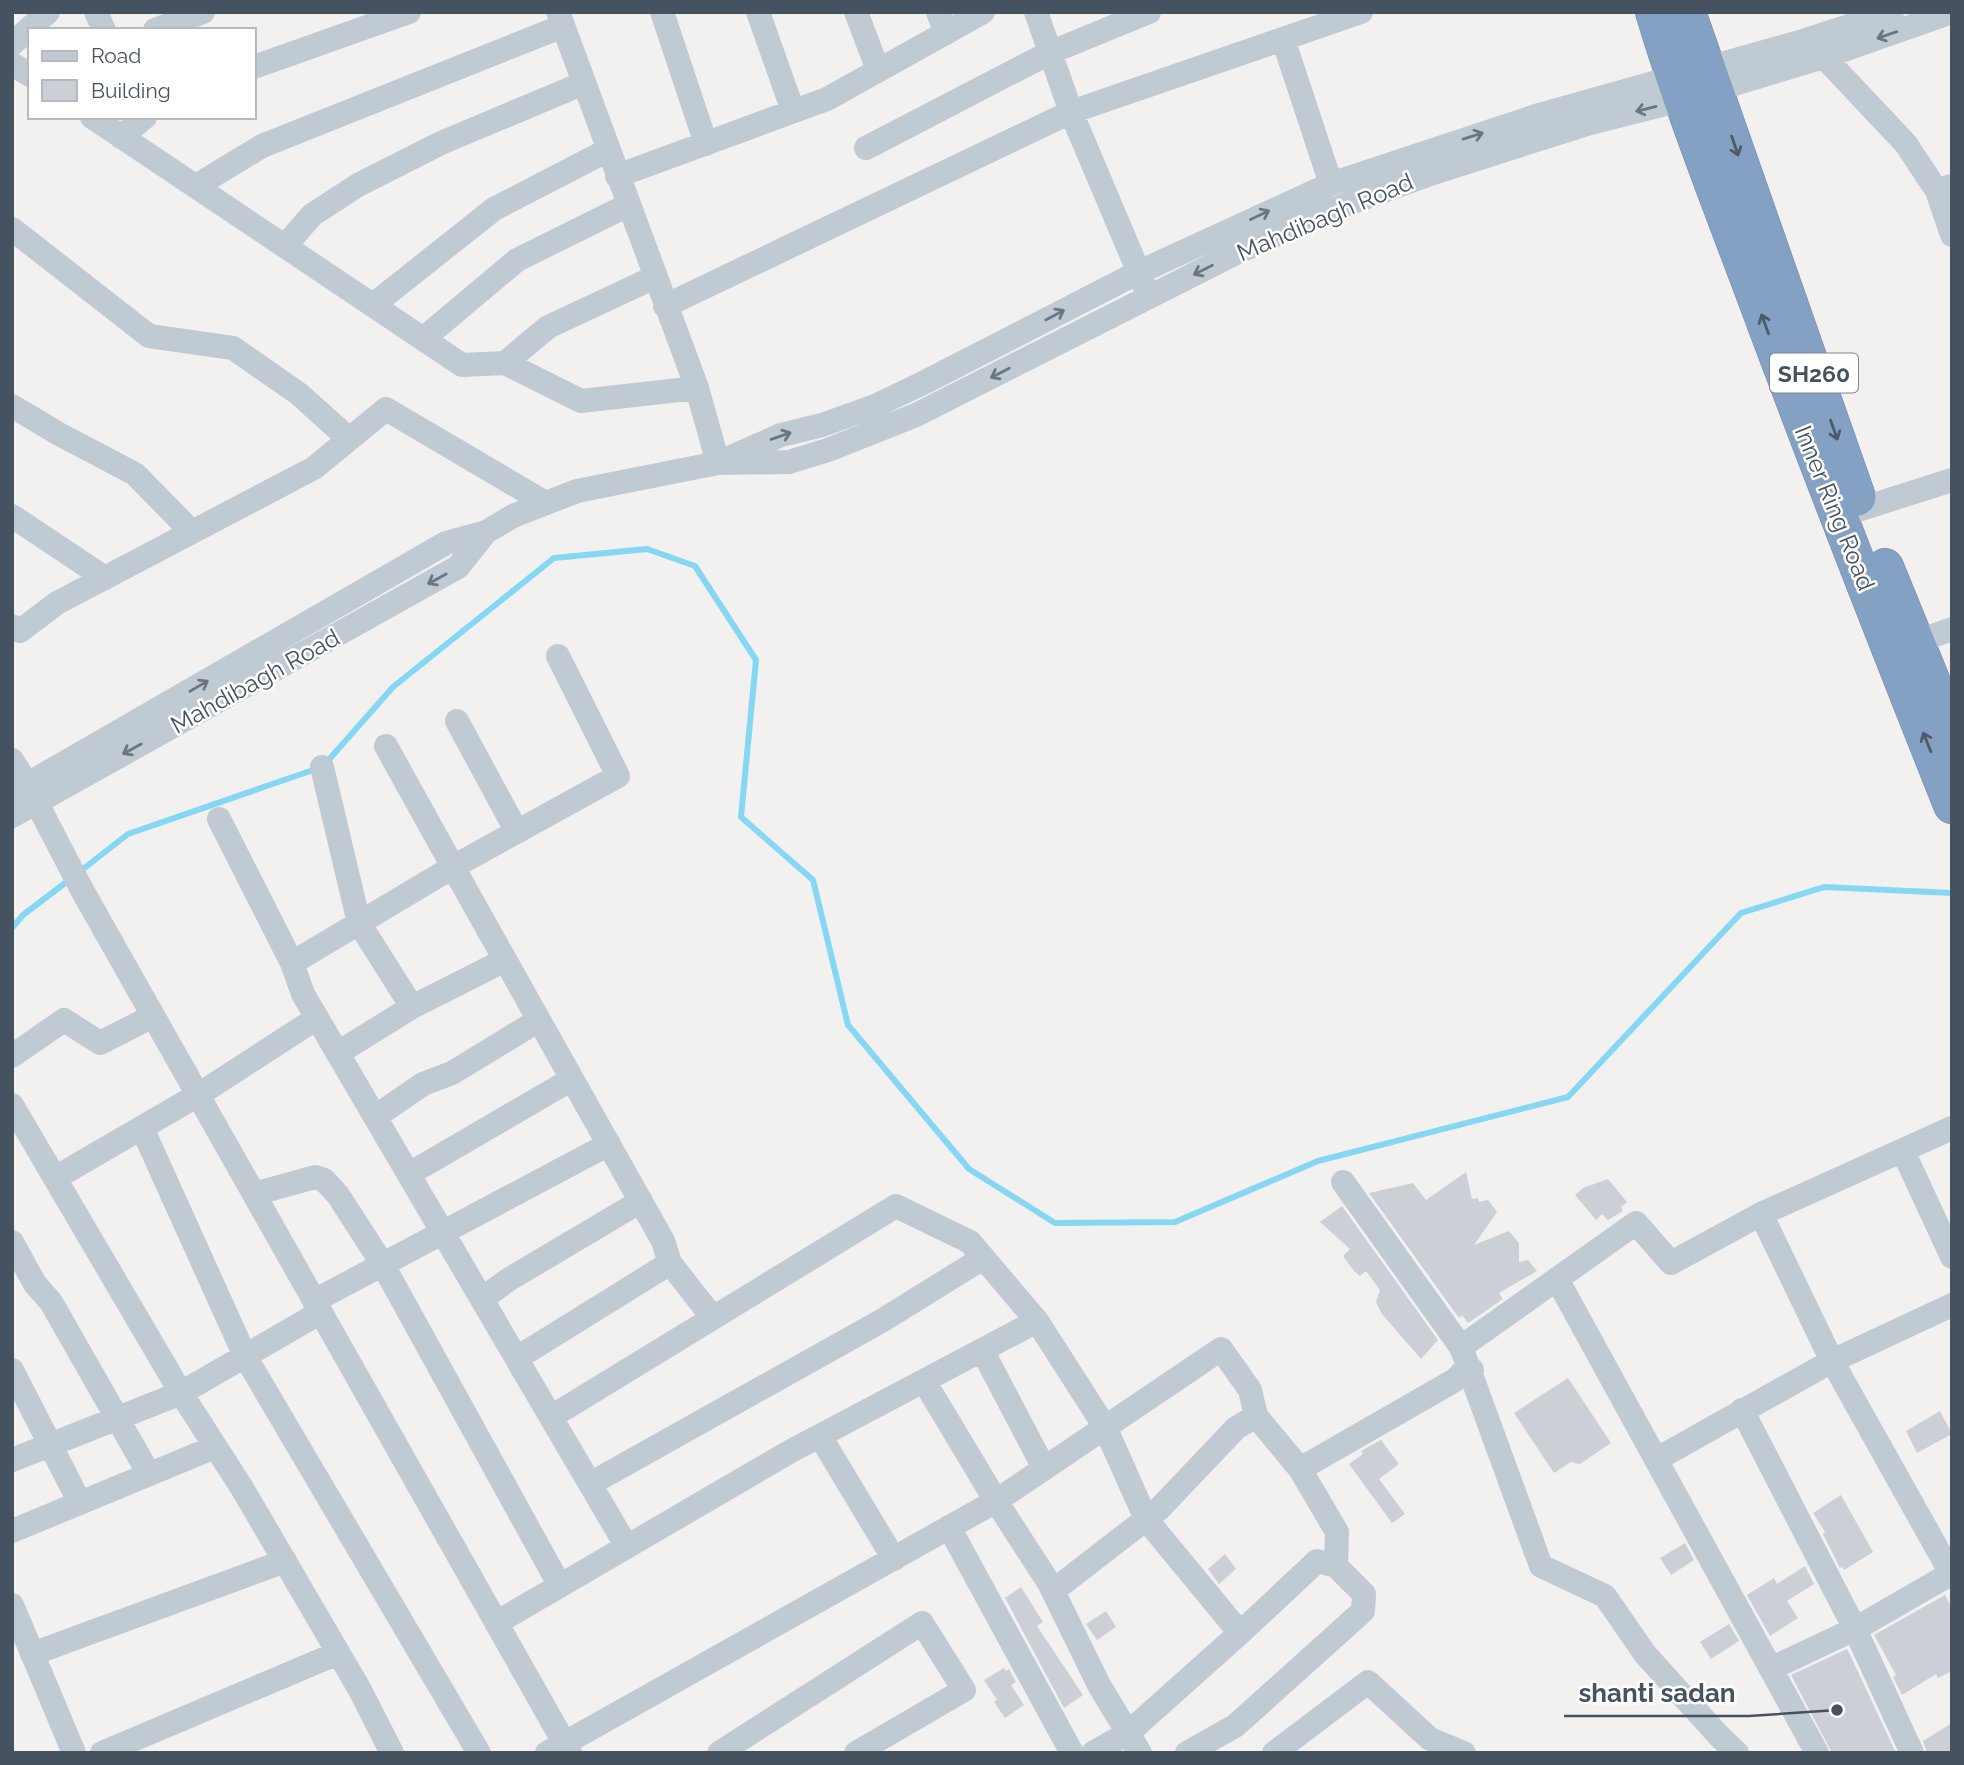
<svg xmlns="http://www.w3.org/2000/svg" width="1964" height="1765" font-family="Raleway,sans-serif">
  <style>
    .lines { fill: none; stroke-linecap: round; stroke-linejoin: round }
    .stream { stroke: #86d7f3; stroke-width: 6 }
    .building { fill: #cccfd6 }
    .highway-casing { stroke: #708aaf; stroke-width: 38 }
    .minor { stroke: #c0cad3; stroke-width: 24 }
    .highway { stroke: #84a0c3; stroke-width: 37 }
    .oneway { stroke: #6b7682 }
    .oneway2 { stroke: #4d5a6a }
    .labels { text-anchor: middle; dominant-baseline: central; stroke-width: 5; stroke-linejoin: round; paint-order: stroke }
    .shield { fill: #fff; stroke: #7e8690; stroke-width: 2 }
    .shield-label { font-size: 23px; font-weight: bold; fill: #475260 }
    .street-label { font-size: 24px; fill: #475260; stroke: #fff }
    .leader { fill: none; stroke: #475260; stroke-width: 2.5 }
    .callout-dot { fill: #475260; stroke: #fff; stroke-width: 2.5 }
    .callout-label { font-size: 26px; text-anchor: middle; font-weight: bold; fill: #475260; stroke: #fff; stroke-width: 5; stroke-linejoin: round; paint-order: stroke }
  </style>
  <rect width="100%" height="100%" fill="#f3f0f0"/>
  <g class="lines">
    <path class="stream" d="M325,764L393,687L554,558L647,549L695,566L756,660L741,817L813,880L848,1025L969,1169L1055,1223L1175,1222L1318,1161L1568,1097L1741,913L1824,887L1952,893
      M78,873L128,834L316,769
      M12,928L23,915L69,880"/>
  </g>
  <path class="building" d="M1466,1172L1472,1199L1478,1198L1479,1202L1488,1200L1497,1212L1474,1245L1509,1231L1519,1243V1262L1528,1260L1537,1271L1499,1293L1503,1299L1468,1323L1462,1315L1459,1318L1369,1193L1413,1183L1426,1200Z
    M1608,1179L1627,1202L1621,1207L1623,1211L1608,1220L1602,1214L1596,1220L1575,1195L1583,1188Z
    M1342,1206L1438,1340L1421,1359L1382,1314L1376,1302L1380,1290L1366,1271L1360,1276L1354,1271L1343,1256L1350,1249L1320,1222Z
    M1568,1378L1611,1443L1580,1464L1571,1462L1554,1473L1514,1413Z
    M1940,1411L1952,1434L1917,1453L1906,1431Z
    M1381,1440L1399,1464L1379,1479L1405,1514L1392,1523L1349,1464L1363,1454L1361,1451Z
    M1841,1495L1873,1552L1844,1570L1842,1567L1840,1568L1823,1534L1825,1532L1813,1513Z
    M1685,1543L1694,1560L1671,1575L1660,1558Z
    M1225,1554L1236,1569L1219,1584L1208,1569Z
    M1805,1566L1814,1584L1787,1601L1798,1618L1770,1636L1747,1595L1774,1578L1777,1584Z
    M1021,1587L1043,1622L1037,1626L1083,1695L1064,1708L1005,1598Z
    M1945,1595L1952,1608V1671L1938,1678L1936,1674L1902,1695L1893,1677L1896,1675L1874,1635Z
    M1106,1611L1116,1627L1097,1640L1086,1624Z
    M1729,1624L1739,1641L1711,1659L1700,1642Z
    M1847,1649L1852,1659L1896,1753H1832L1791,1675Z
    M1004,1668L1006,1671L1009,1669L1016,1682L1011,1685L1024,1705L1005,1718L994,1702L997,1700L984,1680Z
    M1952,1723V1753H1927L1923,1741Z"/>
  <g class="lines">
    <g class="highway-casing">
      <path id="highway" d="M1654,12C1684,112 1723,209 1759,306C1821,473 1886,639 1952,805
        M1687,12L1857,497
        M1885,567L1952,731"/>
    </g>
    <path class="minor" d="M96,12L104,30
      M558,12L697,388L718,463
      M662,12L706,144
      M758,12L793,111
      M856,12L878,70
      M938,12L946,33
      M1036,12L1071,112L1145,287
      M155,30L203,12
      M1283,39L1331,184
      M12,44L48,12
      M1824,57L1906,144L1937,191
      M12,64L30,75
      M254,67L409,12
      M92,117L462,365L505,363L581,401L697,388
      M121,137L145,117
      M866,148L1049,53L1149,12
      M617,176L827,99L983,12
      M196,186L262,146L563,26
      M1951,186L1937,191L1952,235
      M12,229L149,336L233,348L299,394L349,439
      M285,246L312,215L358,185L441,143L584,83
      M373,305L494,209L608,150
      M665,306L1071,112L1361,12
      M423,339L517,260L628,205
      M505,363L548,327L655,277
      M12,406L59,434L135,474L192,532
      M729,458L781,435L822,425L875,406L923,383L1137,273L1331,184L1539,115L1803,41L1892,12
      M1861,509L1952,480
      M12,516L105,578
      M12,626L20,631L57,603L314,468L386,409L544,502
      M1916,642L1952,629
      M457,721L517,832
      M386,746L453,867L618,776L558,656
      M12,760L27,784L82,890L570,1753
      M322,767L359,923L412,1007
      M12,793L446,543L486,532L513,516L577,491L718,463L789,462L828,450L916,415L1236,253L1337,208L1433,173L1590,123L1681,100L1824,57L1952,12
      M12,816L458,567L486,532
      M219,819L292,963
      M338,1053L412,1007L505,960
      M12,1056L64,1020L100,1043L153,1016
      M12,1105L181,1393L242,1488L360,1690L392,1753
      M375,1117L423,1084L452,1073L539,1020
      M142,1128L245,1356L479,1753
      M1903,1151L1952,1257
      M409,1174L572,1079
      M55,1178L198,1095L317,1018
      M1343,1182L1461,1347L1541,1566L1605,1596L1645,1654L1720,1737L1737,1753
      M254,1194L315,1177L324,1180L338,1195L383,1265L560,1586
      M1761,1214L1832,1361L1952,1575
      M12,1242L35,1284L51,1302L149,1474
      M670,1263L713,1318
      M1557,1279L1817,1753
      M482,1299L508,1280L641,1201
      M314,1301L609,1144
      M1461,1347L1636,1223L1671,1263L1761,1214L1952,1128
      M982,1350L1044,1468
      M517,1358L670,1263L663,1241L453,867L292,963L303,994L627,1547
      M12,1370L80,1503
      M924,1381L996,1501L1221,1349L1250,1390L1256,1416L1300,1469L1337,1532L1336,1566
      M1742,1410L1855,1629L1912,1753
      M551,1417L896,1206L970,1242L1037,1321
      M820,1436L894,1559
      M1657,1459L1832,1361L1952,1305
      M12,1460L181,1393L321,1312
      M1300,1469L1455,1380L1465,1370H1472
      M590,1484L883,1320L983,1258
      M949,1527L1072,1753
      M12,1531L215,1447
      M1053,1591L1159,1509L1236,1428L1256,1416
      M12,1605L74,1753
      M496,1623L791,1451L1037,1321L1105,1427L1146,1519L1240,1633
      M32,1654L285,1561
      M1772,1668L1855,1629L1952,1573
      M102,1753L338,1653
      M547,1753L996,1501L1049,1583L1099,1685L1140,1753
      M719,1753L922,1623L964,1690L856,1753
      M1093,1753L1128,1733L1240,1633L1317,1561L1336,1566L1364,1594L1363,1611L1235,1726L1187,1753
      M1274,1753L1368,1682L1430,1739L1464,1753"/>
    <use href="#highway" class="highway"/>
  </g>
  <defs><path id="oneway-shaft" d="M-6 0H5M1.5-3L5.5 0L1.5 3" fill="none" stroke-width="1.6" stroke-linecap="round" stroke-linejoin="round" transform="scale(1.75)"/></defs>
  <g class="oneway">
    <use href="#oneway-shaft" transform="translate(1887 35) rotate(161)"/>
    <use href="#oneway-shaft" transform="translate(1646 109) rotate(166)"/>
    <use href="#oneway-shaft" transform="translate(1473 136) rotate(-17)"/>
    <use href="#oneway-shaft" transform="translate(1260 215) rotate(-25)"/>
    <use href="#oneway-shaft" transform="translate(1203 270) rotate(153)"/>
    <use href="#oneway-shaft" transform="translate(1055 315) rotate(-28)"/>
    <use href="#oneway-shaft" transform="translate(1000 373) rotate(153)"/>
    <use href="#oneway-shaft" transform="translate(781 436) rotate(-19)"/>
    <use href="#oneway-shaft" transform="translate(437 579) rotate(151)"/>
    <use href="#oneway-shaft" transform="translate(199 686) rotate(-30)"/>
    <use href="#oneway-shaft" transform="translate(132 749) rotate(151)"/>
  </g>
  <g class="oneway2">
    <use href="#oneway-shaft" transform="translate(1735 146) rotate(71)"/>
    <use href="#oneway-shaft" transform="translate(1765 324) rotate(-110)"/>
    <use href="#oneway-shaft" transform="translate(1834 430) rotate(71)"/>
    <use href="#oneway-shaft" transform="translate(1927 742) rotate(-112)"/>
  </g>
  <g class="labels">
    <rect class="shield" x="1770" y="353.5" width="88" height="39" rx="5"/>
    <g class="shield-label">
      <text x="1814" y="373">SH260</text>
    </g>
    <g class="street-label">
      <text transform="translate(1325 217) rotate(-23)">Mahdibagh Road</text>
      <text transform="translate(1835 508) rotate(68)">Inner Ring Road</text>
      <text transform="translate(255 681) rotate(-29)">Mahdibagh Road</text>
    </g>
  </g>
  <path class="leader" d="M1837 1710L1749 1716H1564"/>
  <circle class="callout-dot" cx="1837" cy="1710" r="7"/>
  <g class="callout-label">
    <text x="1657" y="1702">shanti sadan</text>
  </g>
  <rect width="1964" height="1765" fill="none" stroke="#475260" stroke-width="28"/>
  <rect x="28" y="28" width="228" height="91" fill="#ffffff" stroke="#b5babf" stroke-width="2"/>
  <rect x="42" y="51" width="35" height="10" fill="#c0cad3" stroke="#b5babf" stroke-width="2"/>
  <text x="91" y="63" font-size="21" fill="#475260">Road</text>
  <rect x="42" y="80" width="35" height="21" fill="#cccfd6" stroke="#b5babf" stroke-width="2"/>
  <text x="91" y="98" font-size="21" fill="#475260">Building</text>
</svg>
